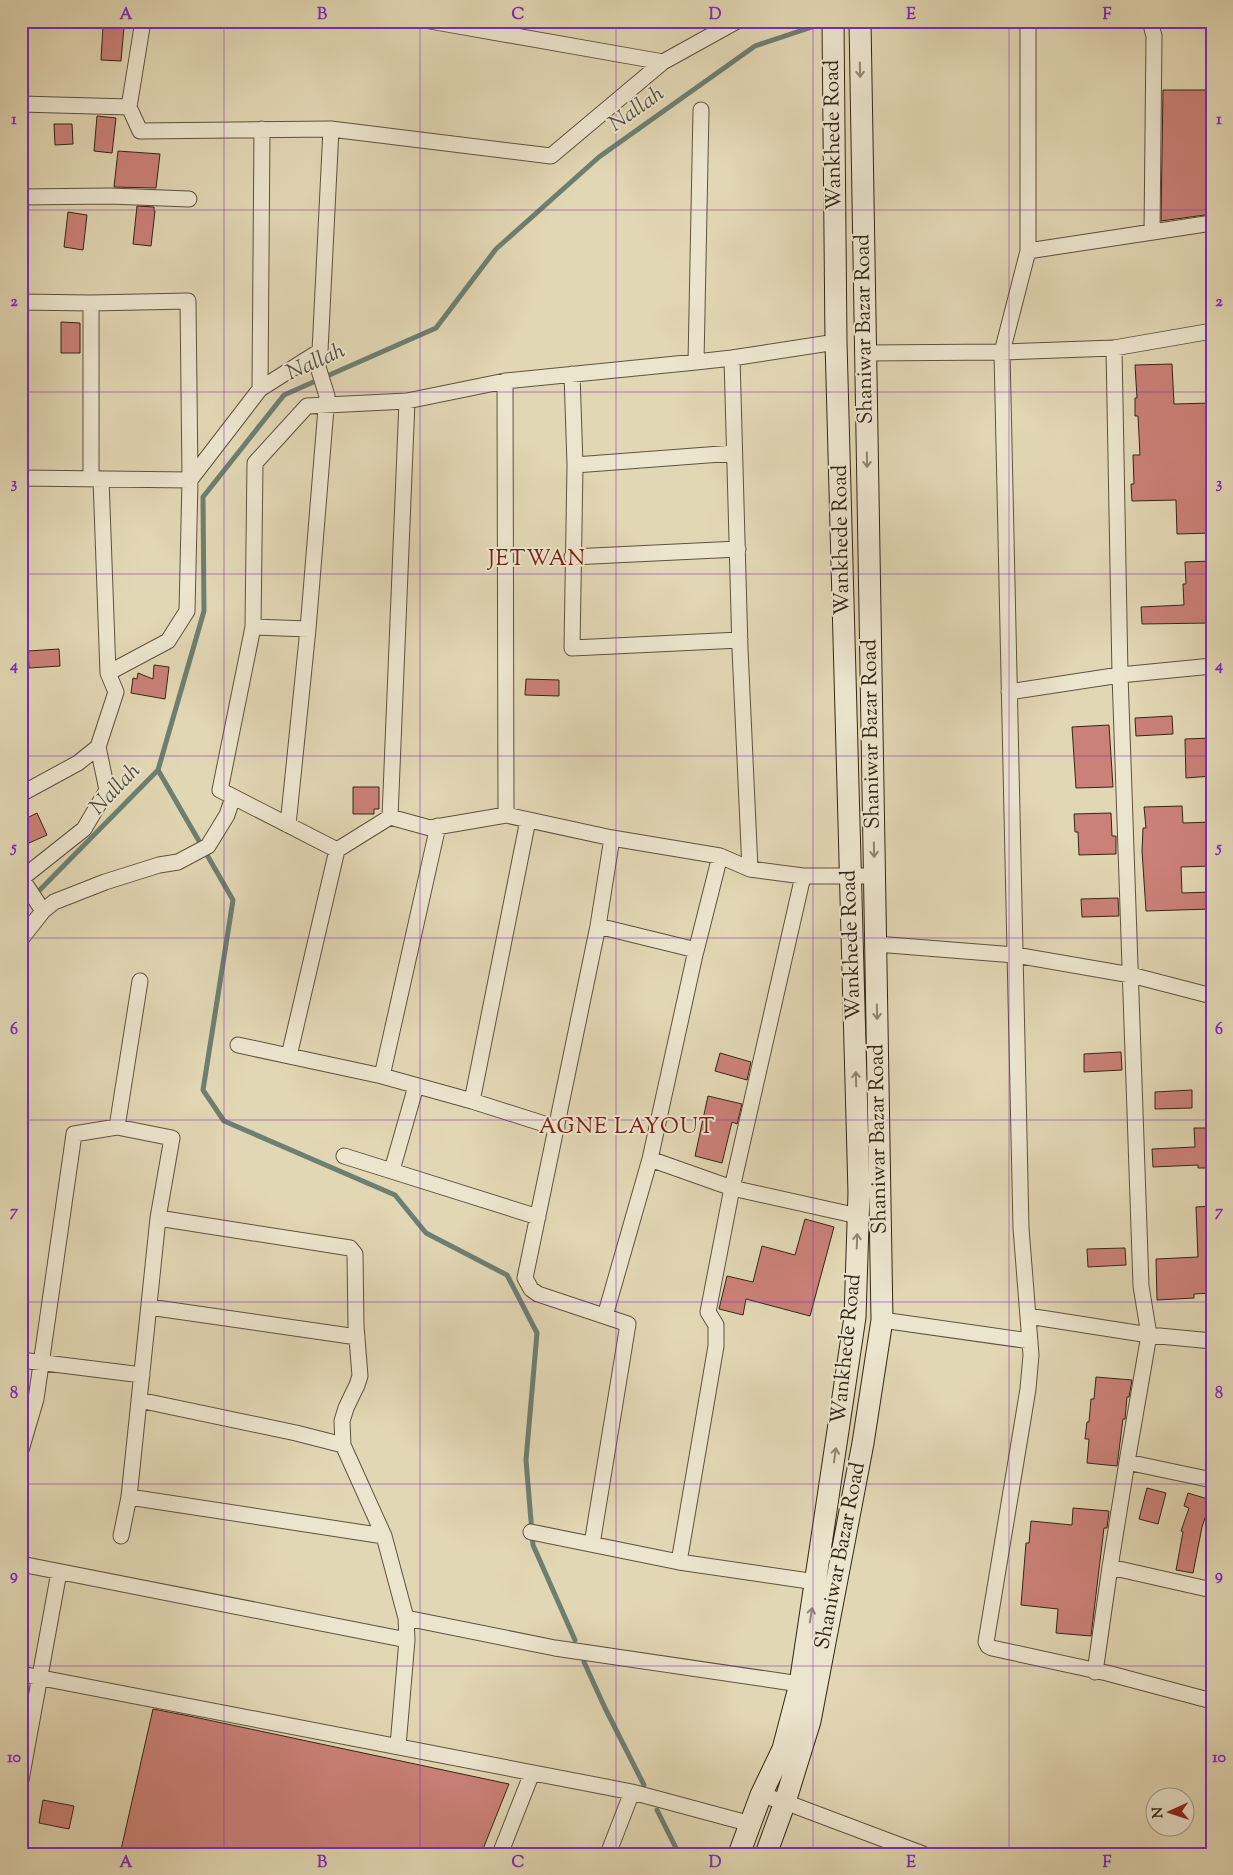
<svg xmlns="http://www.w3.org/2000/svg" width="1233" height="1875" font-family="'Sorts Mill Goudy',serif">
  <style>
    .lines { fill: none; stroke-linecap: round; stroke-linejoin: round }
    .stream { stroke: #6d7f71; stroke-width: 5 }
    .building { fill: #cb8178; stroke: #322618 }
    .minor-casing { stroke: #5e523f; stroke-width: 17 }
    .secondary-casing { stroke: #322618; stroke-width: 23 }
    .minor { stroke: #ece5ce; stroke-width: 15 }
    .secondary { stroke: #ece5ce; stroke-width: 21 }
    .oneway { stroke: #8f8673 }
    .grid { fill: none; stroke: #7b2cbf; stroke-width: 1; stroke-opacity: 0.55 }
    .labels { text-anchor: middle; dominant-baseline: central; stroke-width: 4; stroke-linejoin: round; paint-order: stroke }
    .street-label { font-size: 21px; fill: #322618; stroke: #ece5ce }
    .water-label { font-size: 22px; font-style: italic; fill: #4b4b3d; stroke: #ece5ce }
    .neighbourhood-label { font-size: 22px; letter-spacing: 1px; fill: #7a1f14; stroke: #ece5ce }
    .neatline { fill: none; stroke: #7b2cbf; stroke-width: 2 }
    .grid-label { font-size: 16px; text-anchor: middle; font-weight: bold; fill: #7b2cbf }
  </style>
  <rect width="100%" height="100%" fill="#e2d7b4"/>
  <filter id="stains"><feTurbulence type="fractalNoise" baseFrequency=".004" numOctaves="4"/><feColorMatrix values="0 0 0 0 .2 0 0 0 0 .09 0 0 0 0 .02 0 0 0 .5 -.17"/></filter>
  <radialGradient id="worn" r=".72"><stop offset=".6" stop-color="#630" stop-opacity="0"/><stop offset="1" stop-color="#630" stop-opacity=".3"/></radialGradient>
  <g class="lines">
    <path class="stream" d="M158,770L233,900L203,1090L224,1121L395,1195L426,1233L507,1275L537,1333L526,1460L533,1545L575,1640
      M21,909L158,770L204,611L203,497L284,395L436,328L496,249L599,157L755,46L815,26
      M584,1662L605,1708L644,1785
      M657,1810L679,1854"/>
  </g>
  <path class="building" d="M103,26L124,27L121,61L101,60Z
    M1163,90H1212V214L1161,221Z
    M97,116L116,118L112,153L94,151Z
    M54,124H72L73,144L55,145Z
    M118,151L160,154L156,188L114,187Z
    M137,206L154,207V211H155L151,246L133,244Z
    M68,212L87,215L83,250L64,247Z
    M61,322L80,323V353H61Z
    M1172,364L1174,404L1212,403V533L1177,534L1176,500L1132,501L1131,484H1134L1133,455H1140L1138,416H1135V398H1137L1135,365Z
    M1212,561V623L1142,624L1141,607L1184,605L1183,584H1186L1185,562Z
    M59,649L60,666L29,668L28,651Z
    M154,665L169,667L165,699L131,693L133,678L137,679L138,673L153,679Z
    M526,679L559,680V696L525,695Z
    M1172,716L1173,734L1136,736L1135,718Z
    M1109,725L1113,787L1076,788L1072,727Z
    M1212,738V776L1186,778L1185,739Z
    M353,787H379V809H374V814H353Z
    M1182,806L1183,823L1212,822V866L1181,867L1182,893L1212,892V909L1146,911L1142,851L1143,828H1146L1144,807Z
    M37,813L47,835L29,843L28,840L21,843V821Z
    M1111,813L1112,836H1116V854L1079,855L1078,832H1075L1074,814Z
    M1118,898L1119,916L1082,917L1081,899Z
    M1121,1052L1122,1070L1084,1072V1054Z
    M720,1053L751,1062L747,1080L715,1071Z
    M1192,1090V1108L1155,1109V1092Z
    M708,1096L742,1104L737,1124L732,1122L722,1163L695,1156Z
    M1194,1128H1212V1168H1198V1165L1153,1167L1152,1149L1195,1147Z
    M1212,1206V1293L1194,1294V1298L1157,1300L1156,1259L1198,1257L1196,1207Z
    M805,1219L834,1227L810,1316L746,1299L743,1315L719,1309L727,1276L753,1282L762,1246L795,1255Z
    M1125,1248L1126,1265L1088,1267L1087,1249Z
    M1096,1377L1132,1380L1129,1397H1127L1125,1419H1123L1117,1466L1087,1463L1089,1439H1085L1087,1422H1089L1091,1399H1094Z
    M1147,1488L1166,1493L1158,1524L1139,1519Z
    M1188,1493L1211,1500L1202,1527L1193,1573L1176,1570L1183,1532L1181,1531L1189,1508L1184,1506Z
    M1073,1508L1109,1511L1107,1528H1104L1091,1636L1056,1633L1058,1609L1021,1605L1026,1543H1029L1031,1521L1072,1525Z
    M153,1709L194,1717L509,1784L481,1854H120Z
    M43,1800L74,1806L69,1829L39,1823Z"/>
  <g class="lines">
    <g class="minor-casing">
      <path id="minor" d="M430,21L663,62L737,21
        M1150,21L1154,36L1152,232
        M21,104L129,107L143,21
        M129,107L140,131L331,129L551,156L663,62
        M701,110L696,362L732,358L836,342
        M21,197L110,196L189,199
        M1028,251L1212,223
        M21,302L91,303L188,301L190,480L187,611L168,641L108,673
        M1212,331L1114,348L1002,352L1021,1228L1031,1355L1028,1389L986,1642L988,1646L992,1648L1107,1673L1212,1701
        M1114,348L1120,675L1141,1286L1149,1335L1212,1341
        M865,353L1002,352L1028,251V21
        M732,358L740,649L750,869L803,876H874
        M572,374L575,465L572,648L740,640
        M505,381L506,815
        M260,389L320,351L331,129
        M575,465L734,453
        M21,478L190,480L260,389L262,129
        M91,479V303
        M572,557L738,549
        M253,627L308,629
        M1009,692L1120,675L1212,666
        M21,794L78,763L98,747
        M390,817L407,401
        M288,825L308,629L327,396L318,367L320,351
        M337,850L220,790L253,627L255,463L307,406L407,401L505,381L696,362
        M803,876L732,1188L858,1216
        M21,879L84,829L107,790L98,747L116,692L108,673L101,479
        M22,879L43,911
        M598,926L612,838
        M21,939L43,911L54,902L105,882L159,865L178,862L208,846L227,815L233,797
        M876,944L1015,955L1131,975L1212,996
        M696,951L720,856L750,869
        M238,1045L289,1056L337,850L390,817L430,828L506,815L612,838L720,856
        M289,1056L382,1076L438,826
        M382,1076L472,1101L528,820
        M472,1101L557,1128
        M117,1127L172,1138L158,1218L129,1497L121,1536
        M344,1156L538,1217
        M650,1159L732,1188L708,1312L716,1325V1346L679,1562L816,1582
        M392,1170L416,1086
        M158,1218L350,1248L355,1254L356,1326L360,1376L357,1385L346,1408L342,1421L343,1445
        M149,1307L357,1337
        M1028,1316L1149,1335L1127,1462
        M882,1320L1030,1341
        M21,1360L142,1375
        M139,1400L296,1433L343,1445L384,1536L406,1618L407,1640L398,1746
        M21,1450L36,1399L74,1134L117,1127L140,981
        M129,1497L384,1536
        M531,1532L679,1562
        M592,1544L628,1324L538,1294L531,1289L525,1278L598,926L696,950L650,1159L605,1316
        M21,1564L407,1640
        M1110,1567L1127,1462L1212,1480
        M406,1618L555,1648L800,1684
        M1095,1672L1110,1567L1212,1590
        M21,1674L632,1792L751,1824
        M21,1780L59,1572
        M761,1795L785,1802L923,1854
        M500,1854L532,1773
        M608,1854L632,1792"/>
    </g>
    <g class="secondary-casing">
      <path id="secondary" d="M739,1854L761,1795L783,1749L800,1684L855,1317L859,1193L836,342L833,21
        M766,1854L785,1802L810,1721L863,1443L882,1320L860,21"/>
    </g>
    <use href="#minor" class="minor"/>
    <use href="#secondary" class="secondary"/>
  </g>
  <defs><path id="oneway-shaft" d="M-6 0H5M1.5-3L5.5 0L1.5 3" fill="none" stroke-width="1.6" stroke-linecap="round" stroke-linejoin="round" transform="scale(1.25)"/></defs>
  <g class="oneway">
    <use href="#oneway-shaft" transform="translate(860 70) rotate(89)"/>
    <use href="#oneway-shaft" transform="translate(867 460) rotate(89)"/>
    <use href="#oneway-shaft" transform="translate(874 850) rotate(89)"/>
    <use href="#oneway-shaft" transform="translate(877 1012) rotate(89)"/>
    <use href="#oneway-shaft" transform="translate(856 1079) rotate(-92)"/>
    <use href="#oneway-shaft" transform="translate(857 1241) rotate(-88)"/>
    <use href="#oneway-shaft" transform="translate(835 1455) rotate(-82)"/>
    <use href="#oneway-shaft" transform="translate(811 1615) rotate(-81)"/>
  </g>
  <path class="grid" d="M224,21V1854M420,21V1854M616,21V1854M813,21V1854M1009,21V1854M21,210H1212M21,392H1212M21,574H1212M21,756H1212M21,938H1212M21,1120H1212M21,1302H1212M21,1484H1212M21,1666H1212"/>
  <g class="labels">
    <g class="street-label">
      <text transform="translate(834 135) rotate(-91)">Wankhede Road</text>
      <text transform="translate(865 329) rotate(-91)">Shaniwar Bazar Road</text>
      <text transform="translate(842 540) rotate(-91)">Wankhede Road</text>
      <text transform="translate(872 734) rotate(-91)">Shaniwar Bazar Road</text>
      <text transform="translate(852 945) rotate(-92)">Wankhede Road</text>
      <text transform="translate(879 1139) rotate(-91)">Shaniwar Bazar Road</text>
      <text transform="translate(847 1349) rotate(-84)">Wankhede Road</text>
      <text transform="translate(841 1556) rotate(-79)">Shaniwar Bazar Road</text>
    </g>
    <g class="water-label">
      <text transform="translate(637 110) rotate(-35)">Nallah</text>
      <text transform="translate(316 363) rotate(-24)">Nallah</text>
      <text transform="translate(116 790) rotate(-46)">Nallah</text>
    </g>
    <g class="neighbourhood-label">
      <text x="537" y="560">JETWAN</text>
      <text x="627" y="1128">AGNE LAYOUT</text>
    </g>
  </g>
  <rect width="1233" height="1875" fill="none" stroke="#e2d7b4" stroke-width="55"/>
  <g transform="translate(1170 1812) rotate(267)"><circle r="24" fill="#ece5ce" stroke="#a29985"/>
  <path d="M0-4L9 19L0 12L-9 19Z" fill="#8f2418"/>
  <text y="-8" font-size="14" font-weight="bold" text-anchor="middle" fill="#322618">N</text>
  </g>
  <rect x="28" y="28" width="1178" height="1820" class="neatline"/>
  <g class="grid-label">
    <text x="126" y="19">A</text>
    <text x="322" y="19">B</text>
    <text x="518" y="19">C</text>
    <text x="715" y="19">D</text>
    <text x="911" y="19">E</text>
    <text x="1107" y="19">F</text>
    <text x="14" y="124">1</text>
    <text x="1219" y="124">1</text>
    <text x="14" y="306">2</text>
    <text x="1219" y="306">2</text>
    <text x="14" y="488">3</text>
    <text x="1219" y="488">3</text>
    <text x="14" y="670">4</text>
    <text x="1219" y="670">4</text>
    <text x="14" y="852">5</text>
    <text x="1219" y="852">5</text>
    <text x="14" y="1034">6</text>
    <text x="1219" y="1034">6</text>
    <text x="14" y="1216">7</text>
    <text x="1219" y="1216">7</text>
    <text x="14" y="1398">8</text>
    <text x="1219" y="1398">8</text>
    <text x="14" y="1580">9</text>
    <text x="1219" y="1580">9</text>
    <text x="14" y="1762">10</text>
    <text x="1219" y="1762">10</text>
    <text x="126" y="1867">A</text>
    <text x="322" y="1867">B</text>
    <text x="518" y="1867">C</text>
    <text x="715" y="1867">D</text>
    <text x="911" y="1867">E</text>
    <text x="1107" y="1867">F</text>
  </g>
  <rect width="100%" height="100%" filter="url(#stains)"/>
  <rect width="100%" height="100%" fill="url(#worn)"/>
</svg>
